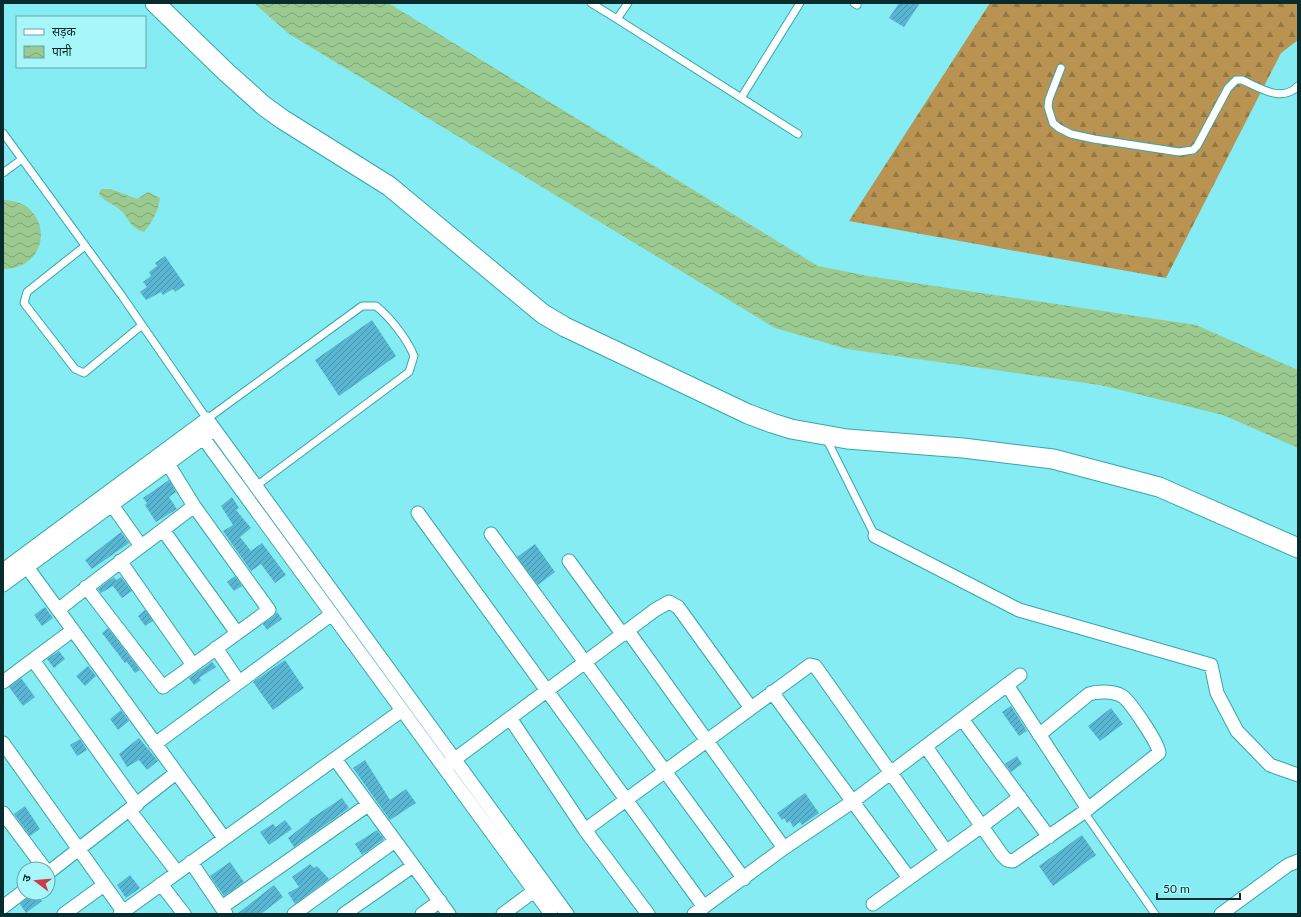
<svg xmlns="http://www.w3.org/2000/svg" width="1301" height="917" font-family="Lato,'Noto Sans Devanagari',sans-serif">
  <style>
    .forest { fill: url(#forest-firs) }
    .water { fill: url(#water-waves) }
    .building { fill: url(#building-hatch) }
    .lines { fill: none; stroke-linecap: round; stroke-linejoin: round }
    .lane-casing { stroke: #37a5ab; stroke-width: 9 }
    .street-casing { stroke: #37a5ab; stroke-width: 15 }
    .secondary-casing { stroke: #37a5ab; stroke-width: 21 }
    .lane { stroke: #fff; stroke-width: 7 }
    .street { stroke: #fff; stroke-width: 13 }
    .secondary { stroke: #fff; stroke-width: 19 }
  </style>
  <defs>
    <pattern id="forest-firs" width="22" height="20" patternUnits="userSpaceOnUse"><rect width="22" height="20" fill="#b99351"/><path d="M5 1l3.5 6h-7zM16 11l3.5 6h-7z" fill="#947844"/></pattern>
    <pattern id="water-waves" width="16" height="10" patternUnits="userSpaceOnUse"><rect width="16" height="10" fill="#9aca8f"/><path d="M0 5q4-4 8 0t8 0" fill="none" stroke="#7ca475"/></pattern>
    <pattern id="building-hatch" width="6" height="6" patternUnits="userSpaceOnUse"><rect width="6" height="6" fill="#59b6d2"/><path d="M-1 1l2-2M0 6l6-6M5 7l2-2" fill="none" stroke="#4894ab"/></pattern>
  </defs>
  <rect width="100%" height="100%" fill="#84ecf2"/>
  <path class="forest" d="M990,3H1298V40L1281,53L1166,278L849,221Z"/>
  <path class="water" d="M254,3H388L818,266L868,276L1196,325L1298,370V448L1223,415L1100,385L847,349L775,328L289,34Z
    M101,189H111L137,199L148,192L160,198C159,209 152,223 144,232C128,227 130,218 119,209C112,203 105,202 99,194Z
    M3,200C53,200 54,269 3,269Z"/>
  <path class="building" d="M899,3H920L904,27L889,18Z
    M165,256L185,285L175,292L173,289L163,295L161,292L146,300L140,292L147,287L143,282L151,276L149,272L157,266L155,263Z
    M372,320L396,356L339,396L315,360Z
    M169,480L176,492L169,497L177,509L156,522L145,505L147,503L143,498Z
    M232,497L239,508L236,510L251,528L240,537L251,551L262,543L286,575L275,583L261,564L251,571L223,531L233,525L221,506Z
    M121,532L129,543L92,569L85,560Z
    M535,544L555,572L538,585L517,557Z
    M235,576L242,586L234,591L227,582Z
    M114,577L116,580L121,577L132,591L122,598L113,586L101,593L98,589Z
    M45,607L53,618L42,626L34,615Z
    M145,610L153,621L145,626L138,616Z
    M277,612L282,619L267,630L263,624L274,616Z
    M108,628L140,670L135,673L127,662L125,663L102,633Z
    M59,651L65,659L54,668L47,659Z
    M285,660L304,688L273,710L253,682Z
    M212,662L216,667L199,678L201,680L194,685L189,678Z
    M88,666L96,676L85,686L76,676Z
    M21,678L35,697L23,706L9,687Z
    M1011,706L1027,731L1019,736L1002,712Z
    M1111,708L1123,724L1100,741L1088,726Z
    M121,710L129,721L118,730L110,719Z
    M139,738L158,761L147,770L139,760L127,767L119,754Z
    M80,739L87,750L77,756L70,745Z
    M1017,756L1022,764L1011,772L1005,764Z
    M365,760L390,800L406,789L416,803L390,820L353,768Z
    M805,793L819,813L802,825L800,822L793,827L790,821L787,823L784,818L782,820L777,813Z
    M342,798L349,808L294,847L288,838L310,821L309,820Z
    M25,806L40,829L30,836L14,814Z
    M285,820L292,829L269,845L260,832L273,824L276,827Z
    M377,830L384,839L362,855L355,844Z
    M1082,835L1096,855L1053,886L1039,866Z
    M230,862L244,882L224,896L210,876Z
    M310,864L314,868L317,866L329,879L295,904L288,893L299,887L292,877Z
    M130,875L140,888L126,898L117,885Z
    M274,885L283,897L261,914H237Z
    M32,893H36L42,901L26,913L20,904Z"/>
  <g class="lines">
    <g class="lane-casing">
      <path id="lane" d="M591,3L617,19L628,3
        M854,3L857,5
        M617,19L798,134
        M1061,68L1049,99L1048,107L1053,123L1059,128L1071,134L1094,139L1179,152L1193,150L1197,146L1228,88L1236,80H1242C1260,88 1282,103 1298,86
        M741,98L800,3
        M3,133L122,296L207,419L362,306H376C391,318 407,339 414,356L409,372L256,486
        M3,173L22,159
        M85,246L27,292L24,303L75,369L84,373L142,325
        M826,438L875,536
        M1084,812L1155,914"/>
    </g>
    <g class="street-casing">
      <path id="street" d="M196,428L551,914
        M165,459L194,506
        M112,505L141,546
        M418,513L704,907
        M163,530L237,633
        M491,534L744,879
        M875,536L1019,610L1211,665L1217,693L1237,731L1270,765L1298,775
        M120,561L193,665
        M569,561L623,635
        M27,567L224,838
        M3,570L207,419L567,914
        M3,585L210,433
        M58,610C103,574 149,541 194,506L269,610L163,687L86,587
        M628,631L784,848
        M216,648L239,682
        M33,660L137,805
        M3,682L73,630
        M1007,685L1088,809
        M772,692L909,878
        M510,718L585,830L648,914
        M962,719L1049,837
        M3,743L125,914
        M155,744L332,614
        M926,747L1002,855L1007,860L1013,861L1084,812L1159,753C1159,744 1130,701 1122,696C1114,691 1097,691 1089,694L1039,735
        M335,759L449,914
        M447,765L655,610L669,602L678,607L751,708
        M130,811L177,872
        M3,813L45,869
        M585,830L810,665L815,666L818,670L946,851
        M191,862L226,914
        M48,873L176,773
        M161,884L184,914
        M873,904L982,826L1020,797
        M3,907L24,891
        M222,907L368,805
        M64,914L104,885
        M120,914L401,711
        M294,914L395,841
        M344,914L413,866
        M422,914L440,901
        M503,914L534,891
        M694,914L784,848L852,802L1020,675
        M1221,914L1288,865L1298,861"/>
    </g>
    <g class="secondary-casing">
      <path id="secondary" d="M155,3L226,72L264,106L282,119L389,186L543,314L565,327L748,414L772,423L791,429L847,439L963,448L1053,459L1159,487L1298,548"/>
    </g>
    <use href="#lane" class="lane"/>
    <use href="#street" class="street"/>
    <use href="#secondary" class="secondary"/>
  </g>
  <rect width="1301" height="917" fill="none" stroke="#082b2d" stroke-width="8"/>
  <rect x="16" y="16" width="130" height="52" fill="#a6f6fa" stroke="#67a5a8"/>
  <rect x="24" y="29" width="20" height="6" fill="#ffffff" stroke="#67a5a8"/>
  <text x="52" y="36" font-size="12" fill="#082b2d">सड़क</text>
  <rect x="24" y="46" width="20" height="12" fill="url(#water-waves)" stroke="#67a5a8"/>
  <text x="52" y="56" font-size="12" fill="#082b2d">पानी</text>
  <g transform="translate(36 881) rotate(286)"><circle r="19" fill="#a6f6fa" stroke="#67a5a8"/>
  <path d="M0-3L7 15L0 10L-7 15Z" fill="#cc3c49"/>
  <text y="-6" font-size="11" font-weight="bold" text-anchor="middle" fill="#082b2d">उ</text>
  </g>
  <path d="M1157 893v6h83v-6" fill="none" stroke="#082b2d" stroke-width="2"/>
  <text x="1163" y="893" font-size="12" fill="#082b2d" stroke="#a6f6fa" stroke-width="3" paint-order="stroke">50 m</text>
</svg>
